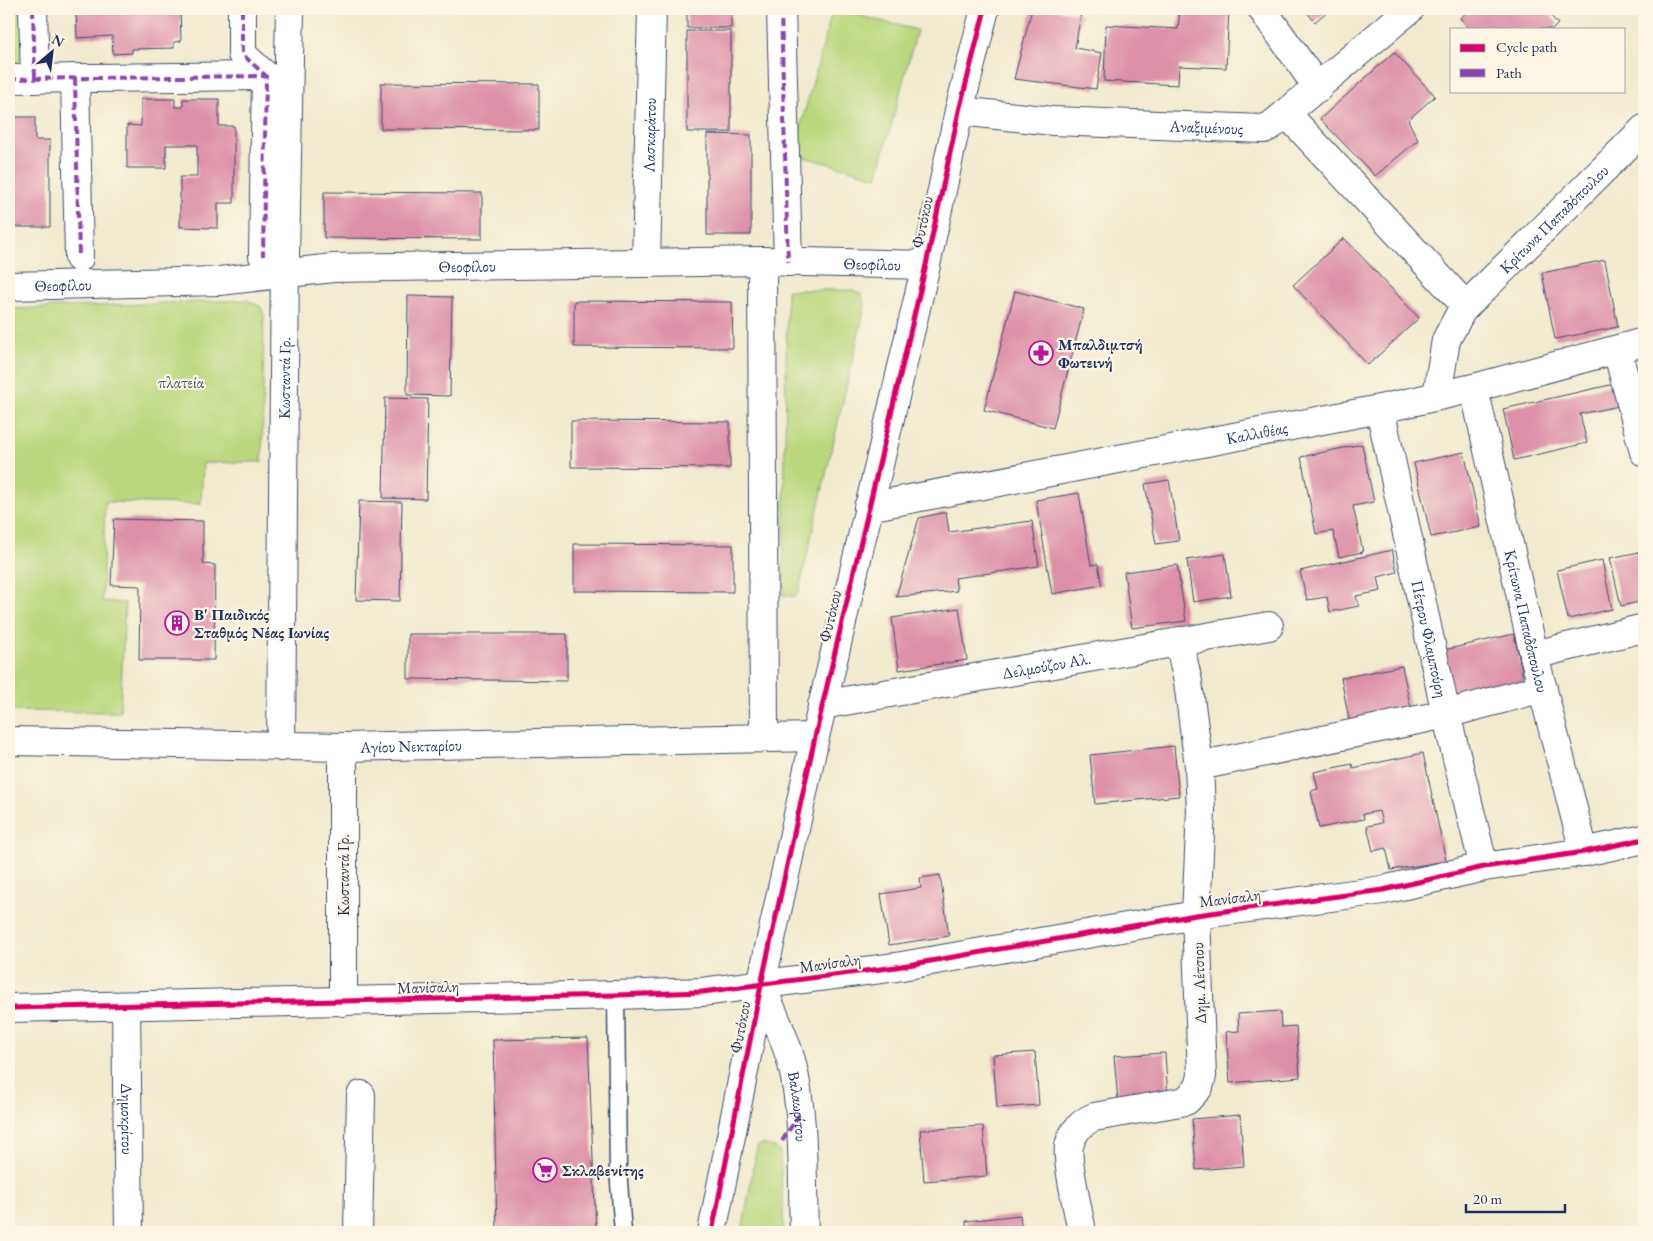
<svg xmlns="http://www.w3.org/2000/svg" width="1653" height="1241" font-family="'EB Garamond',serif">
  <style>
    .green { fill: #bad77d; stroke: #6a836e }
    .building { fill: #dd8fa8 }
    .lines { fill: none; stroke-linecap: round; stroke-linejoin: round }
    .lane-casing { stroke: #3b4b6f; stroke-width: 19 }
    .street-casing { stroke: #3b4b6f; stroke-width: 30 }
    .secondary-casing { stroke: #3b4b6f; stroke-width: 30 }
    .lane { stroke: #fff; stroke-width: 16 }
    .street { stroke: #fff; stroke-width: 28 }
    .secondary { stroke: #fff; stroke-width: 28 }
    .quiet { stroke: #8e44ad; stroke-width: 4; stroke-dasharray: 8 4; stroke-linecap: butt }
    .cycleway-casing { stroke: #fcf5e5; stroke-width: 8 }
    .cycleway { stroke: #d6006c; stroke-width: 5 }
    .labels { text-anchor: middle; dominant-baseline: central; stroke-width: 4.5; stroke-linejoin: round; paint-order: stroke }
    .street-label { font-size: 16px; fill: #1b2f5e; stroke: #fcf5e5 }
    .poi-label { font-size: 16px; font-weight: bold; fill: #1b2f5e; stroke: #fcf5e5; text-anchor: start }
    .park-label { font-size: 16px; fill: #435966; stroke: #fcf5e5 }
  </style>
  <rect width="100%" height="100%" fill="#fcf5e5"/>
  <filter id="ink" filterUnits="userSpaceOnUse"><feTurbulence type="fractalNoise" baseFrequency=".02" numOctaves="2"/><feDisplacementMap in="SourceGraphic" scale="10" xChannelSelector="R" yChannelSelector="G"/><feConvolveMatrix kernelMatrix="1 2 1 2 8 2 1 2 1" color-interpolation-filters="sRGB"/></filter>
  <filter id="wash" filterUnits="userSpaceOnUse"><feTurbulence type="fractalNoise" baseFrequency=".0096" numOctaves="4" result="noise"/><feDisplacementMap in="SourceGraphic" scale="20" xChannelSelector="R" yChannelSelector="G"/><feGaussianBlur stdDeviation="1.12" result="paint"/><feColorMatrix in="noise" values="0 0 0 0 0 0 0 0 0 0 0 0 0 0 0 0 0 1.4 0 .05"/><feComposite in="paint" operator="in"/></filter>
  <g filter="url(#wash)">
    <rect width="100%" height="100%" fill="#f1eace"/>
    <path class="green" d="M9,9H24L25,64H9Z
      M833,9L917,30L877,177L793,154Z
      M787,290H852L861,294L865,306L799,590L796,596H783Z
      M247,300L261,307L264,315L262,462L203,463L201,504L105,502L102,601L125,603L120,712L9,711V309Z
      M761,1144L776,1148L780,1152L784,1232H742L757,1147Z"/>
    <g id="blocks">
      <path class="building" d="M76,9H180L181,41L174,42V48L132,49V53L113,54L112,36L77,38Z
        M687,9H731V28H687Z
        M1032,9H1050L1081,14L1075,48L1102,53L1096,89L1014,79Z
        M1180,9H1229L1226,68L1179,66L1178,85L1104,81L1106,25L1178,29Z
        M1304,9H1330L1315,22Z
        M1471,9H1545L1558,24L1553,29H1470L1460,18Z
        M687,31H731V132H687Z
        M1394,52L1435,96L1408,120L1418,140L1375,176L1320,119Z
        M381,83L539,84V130L381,129Z
        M141,99H175V107H183V99H219V126H234V203H218V228L180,227V177H197V145H166V168H127V125L141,126Z
        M9,117H35V140H50V227H9V156H14V152H9Z
        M707,134L751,135V235H707Z
        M324,192L482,193V239L324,238Z
        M1344,238L1419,318L1368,365L1293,285Z
        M1605,260L1618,327L1555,339L1542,273Z
        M1015,291L1084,309L1053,428L984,410Z
        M408,296L452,297L450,396L407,395Z
        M574,301L732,302L733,348L574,347Z
        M1644,374V393L1639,375Z
        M1619,383L1624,405L1580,414L1587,443L1514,460L1503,409Z
        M385,398L428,399L426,499L383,498Z
        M571,421L730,422V468L571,467Z
        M1362,444L1374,502L1353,506L1363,552L1339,557L1333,531L1316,534L1301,457Z
        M1464,452L1481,527L1431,537L1414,463Z
        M1169,480L1179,541L1156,544L1145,484Z
        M1079,493L1091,565L1098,564L1102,585L1052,594L1036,500Z
        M359,501L402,502L400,601L356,600Z
        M946,512L949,532L1032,521L1039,566L955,578L957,591L896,597L919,518Z
        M114,519L203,521V564L215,565L214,660H139L140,586L111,585Z
        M574,544L733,545V592L574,591Z
        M1392,550L1397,572L1378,577L1381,591L1356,596L1359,606L1330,612L1327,597L1307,600L1300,571Z
        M1644,551V601L1621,606L1610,558Z
        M1225,554L1231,596L1193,602L1187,560Z
        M1602,560L1612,609L1568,619L1557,570Z
        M1177,565L1186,621L1132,628L1124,572Z
        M959,608L967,660L899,670L892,618Z
        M408,634H567V681L408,679Z
        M1514,634L1525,687L1455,702L1444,650Z
        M1402,666L1412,714L1350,725L1341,678Z
        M1174,746L1179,796L1095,804L1090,755Z
        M1423,753L1446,861L1391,870L1386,848L1373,851L1367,826L1382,823L1379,811L1363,814L1364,819L1319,828L1311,791L1318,789L1314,772L1352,764L1353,768Z
        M940,875L949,936L889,945L881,894L921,888L920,878Z
        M1280,1011L1281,1027L1296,1026L1300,1077L1230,1083L1226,1032L1239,1031L1238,1014Z
        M588,1038L596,1232H497L493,1040Z
        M1035,1052L1039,1105L997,1108L993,1055Z
        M1165,1053L1168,1098L1118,1101L1114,1056Z
        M1240,1115L1244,1166L1196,1170L1192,1119Z
        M983,1126L987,1176L924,1181L920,1130Z
        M1020,1215L1022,1232H967L966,1221Z"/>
    </g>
  </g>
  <g filter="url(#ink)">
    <use href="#blocks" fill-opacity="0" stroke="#3b4b6f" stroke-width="1"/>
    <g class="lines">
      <g class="lane-casing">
        <path id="lane" d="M616,995L618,1170L623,1232"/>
      </g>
      <g class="street-casing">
        <g id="street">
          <path d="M33,9L35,79"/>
          <path d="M242,9V54L266,76L263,256"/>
          <path d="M781,9L788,262"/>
          <path d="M1262,9L1318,88"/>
          <path d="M75,78L79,258"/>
          <path d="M9,79L266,76"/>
          <path id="s1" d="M959,111L1053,121L1264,129L1272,125L1410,9"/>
          <path d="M1286,113L1466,306"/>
          <path d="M762,261L764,738"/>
          <path id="s2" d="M646,263L652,9"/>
          <path id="s3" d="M9,286L220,281L333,268L762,261L926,265"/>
          <path d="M1617,350L1644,452"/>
          <path id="s4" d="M1474,388L1534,655L1584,852"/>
          <path id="s5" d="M1437,395L1446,340L1462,310L1644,129"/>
          <path id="s6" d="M1380,409L1446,714L1484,867"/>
          <path id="s7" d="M868,507L1380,409L1474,388L1644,342"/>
          <path d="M1534,655L1644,628"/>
          <path id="s8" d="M822,705L1269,626"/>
          <path id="s9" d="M281,747L285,256L290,9"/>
          <path d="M343,747V1002"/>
          <path d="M1199,766L1446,714L1543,688"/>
          <path id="s10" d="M761,985C772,1011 785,1037 792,1064C805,1118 802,1177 804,1232"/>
          <path id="s11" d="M126,1007L129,1232"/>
          <path d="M9,1008L616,995L702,992L896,967L1196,915L1383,890L1484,867L1584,852L1644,839"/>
          <path d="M358,1232L361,1095"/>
          <path d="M1082,1232C1079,1215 1066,1159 1069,1146C1072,1132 1082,1122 1094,1117L1186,1101L1199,1087L1202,1076L1196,915L1201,811L1199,766L1188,682L1179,641"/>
        </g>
      </g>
      <g class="secondary-casing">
        <g id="secondary">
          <path id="s12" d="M9,741L343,747L815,737"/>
          <path d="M712,1232L761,985L815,737L926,265L959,111L985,9"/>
        </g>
      </g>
      <use href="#lane" class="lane"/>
      <use href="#street" class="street"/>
      <use href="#secondary" class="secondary"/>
      <path class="quiet" d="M33,9L35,79
        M242,9V54L266,76L263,256
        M781,9L788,262
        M75,78L79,258
        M9,79L266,76
        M782,1141L799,1115"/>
      <g class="cycleway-casing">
        <path id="cycleway" d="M9,1008L616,995L702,992L896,967L1196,915L1383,890L1484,867L1584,852L1644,839
          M712,1232L761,985L815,737L926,265L959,111L985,9"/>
      </g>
      <use href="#cycleway" class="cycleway"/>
    </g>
  </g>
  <defs>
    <g id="pharmacy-ring" transform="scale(1.25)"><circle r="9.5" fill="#fcf5e5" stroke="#b5179e" stroke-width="1.5"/><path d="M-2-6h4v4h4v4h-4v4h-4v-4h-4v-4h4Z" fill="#b5179e"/></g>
    <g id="building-ring" transform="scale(1.25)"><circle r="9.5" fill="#fcf5e5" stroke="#b5179e" stroke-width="1.5"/><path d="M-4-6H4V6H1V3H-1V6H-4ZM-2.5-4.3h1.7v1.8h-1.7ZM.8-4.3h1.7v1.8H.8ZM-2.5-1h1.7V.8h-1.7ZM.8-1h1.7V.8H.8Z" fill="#b5179e"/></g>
    <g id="supermarket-ring" transform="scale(1.25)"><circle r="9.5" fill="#fcf5e5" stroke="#b5179e" stroke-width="1.5"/><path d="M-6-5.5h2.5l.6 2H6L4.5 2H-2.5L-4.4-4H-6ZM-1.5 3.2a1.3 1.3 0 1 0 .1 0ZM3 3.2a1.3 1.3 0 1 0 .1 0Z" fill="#b5179e"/></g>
  </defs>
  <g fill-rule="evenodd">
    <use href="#pharmacy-ring" x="1041" y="353"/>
    <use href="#building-ring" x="177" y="623"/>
    <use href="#supermarket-ring" x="545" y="1170"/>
  </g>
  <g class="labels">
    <g class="street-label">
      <text stroke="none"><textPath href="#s1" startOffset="248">Αναξιμένους</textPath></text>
      <text stroke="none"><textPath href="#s2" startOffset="128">Λασκαράτου</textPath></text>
      <text stroke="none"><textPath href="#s5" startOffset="219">Κρίτωνα Παπαδόπουλου</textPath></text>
      <text transform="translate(922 222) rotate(-78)">Φυτόκου</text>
      <text stroke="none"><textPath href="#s3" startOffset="864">Θεοφίλου</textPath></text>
      <text stroke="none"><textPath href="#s3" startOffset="459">Θεοφίλου</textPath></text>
      <text stroke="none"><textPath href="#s3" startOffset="54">Θεοφίλου</textPath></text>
      <text stroke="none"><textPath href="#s9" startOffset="369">Κωσταντά Γρ.</textPath></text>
      <text stroke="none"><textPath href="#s7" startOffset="396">Καλλιθέας</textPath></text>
      <text transform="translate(830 616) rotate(-77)">Φυτόκου</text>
      <text stroke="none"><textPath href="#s4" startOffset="239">Κρίτωνα Παπαδόπουλου</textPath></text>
      <text stroke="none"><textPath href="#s6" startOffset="235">Πέτρου Φλαμπούρη</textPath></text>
      <text stroke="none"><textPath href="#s8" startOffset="228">Δελμούζου Αλ.</textPath></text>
      <text stroke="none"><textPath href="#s12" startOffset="402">Αγίου Νεκταρίου</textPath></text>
      <text transform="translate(343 875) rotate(-90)">Κωσταντά Γρ.</text>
      <text transform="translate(1230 898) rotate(-7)">Μανίσαλη</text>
      <text transform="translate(830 963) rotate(-8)">Μανίσαλη</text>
      <text transform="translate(1199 983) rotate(-92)">Δημ. Λέτσιου</text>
      <text transform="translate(428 987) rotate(-2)">Μανίσαλη</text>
      <text transform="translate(740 1027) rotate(-79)">Φυτόκου</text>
      <text stroke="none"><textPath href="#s10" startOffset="128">Βαλαωρίτου</textPath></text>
      <text stroke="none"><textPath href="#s11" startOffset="112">Δημοκρίτου</textPath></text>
    </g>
    <g class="poi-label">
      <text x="1058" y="344">Μπαλδιμτσή<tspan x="1058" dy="18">Φωτεινή</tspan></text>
      <text x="194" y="614">Β' Παιδικός<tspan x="194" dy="18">Σταθμός Νέας Ιωνίας</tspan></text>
      <text x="562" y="1170">Σκλαβενίτης</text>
    </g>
    <g class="park-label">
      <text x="181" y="382">πλατεία</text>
    </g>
  </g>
  <rect width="1653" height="1241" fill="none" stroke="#fcf5e5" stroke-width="30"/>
  <rect x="1450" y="28" width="175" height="65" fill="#fcf5e5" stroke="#a2a6af"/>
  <rect x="1460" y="44" width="25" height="8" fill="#d6006c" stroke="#a2a6af"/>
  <text x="1496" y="52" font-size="15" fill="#1b2f5e">Cycle path</text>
  <rect x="1460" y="69" width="25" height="8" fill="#8e44ad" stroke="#a2a6af"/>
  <text x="1496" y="78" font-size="15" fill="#1b2f5e">Path</text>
  <g transform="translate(52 52) rotate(28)" stroke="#fcf5e5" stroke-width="4" paint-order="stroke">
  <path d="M0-4L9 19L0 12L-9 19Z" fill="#1b2f5e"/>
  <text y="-8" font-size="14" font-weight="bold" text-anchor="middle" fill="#1b2f5e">N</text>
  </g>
  <path d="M1466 1204v8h99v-8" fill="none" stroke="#1b2f5e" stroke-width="2.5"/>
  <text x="1473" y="1204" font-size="15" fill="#1b2f5e" stroke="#fcf5e5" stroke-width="4" paint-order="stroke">20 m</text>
</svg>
